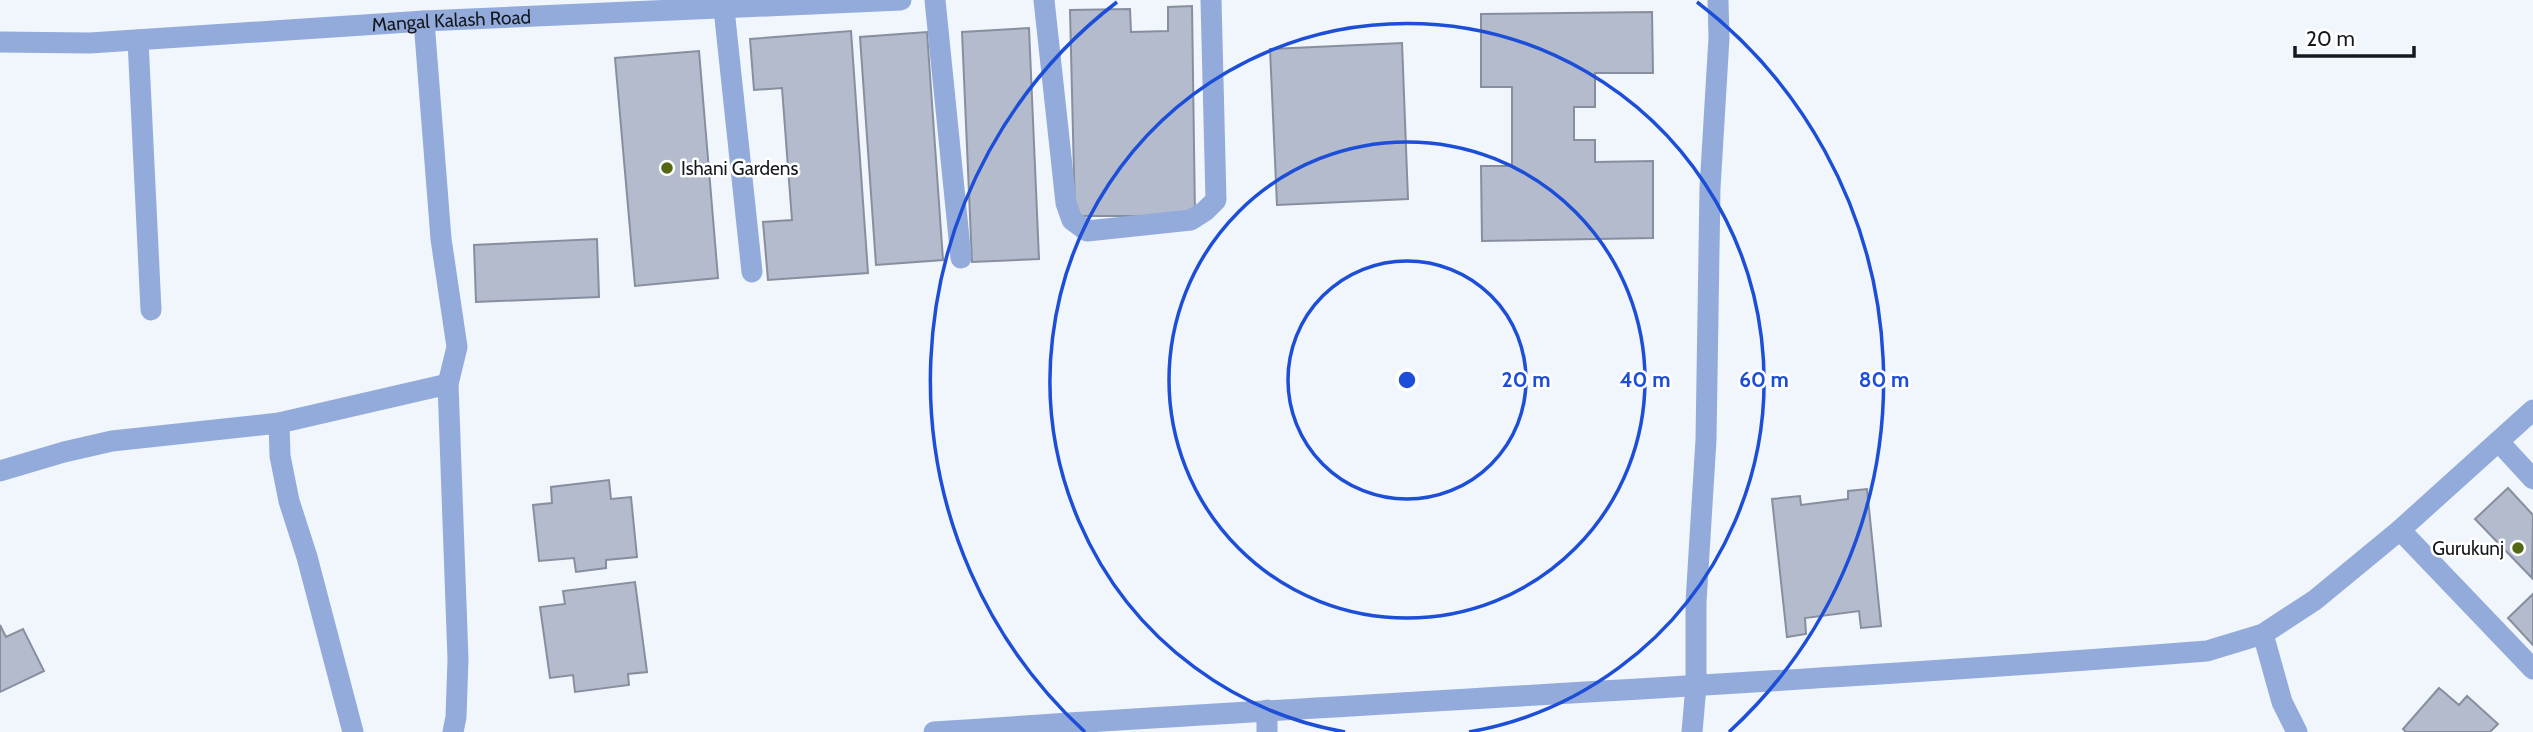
<svg xmlns="http://www.w3.org/2000/svg" width="2533" height="732" font-family="Cabin,sans-serif">
  <style>
    .building { fill: #b3bbcc; stroke: #878f9f; stroke-width: 2 }
    .lines { fill: none; stroke-linecap: round; stroke-linejoin: round }
    .minor { stroke: #93abdb; stroke-width: 21 }
    .ring { fill: none; stroke: #1d4ed8; stroke-width: 3.5 }
    .poi-dot { fill: #546712; stroke: #fff; stroke-width: 2.5 }
    .labels { text-anchor: middle; dominant-baseline: central; stroke-width: 5; stroke-linejoin: round; paint-order: stroke }
    .street-label { font-size: 19px; fill: #15181f; stroke: #fff }
    .poi-label { font-size: 19px; fill: #15181f; stroke: #fff; text-anchor: start }
    .centre { fill: #1d4ed8; stroke: #fff; stroke-width: 3.5 }
    .ring-label { font-size: 21px; text-anchor: middle; font-weight: bold; fill: #1d4ed8; stroke: #fff; stroke-width: 5; stroke-linejoin: round; paint-order: stroke }
  </style>
  <rect width="100%" height="100%" fill="#f1f5fc"/>
  <path class="building" d="M1192,6L1195,216H1075L1070,10L1130,9L1131,32L1168,31V7Z
    M1652,12L1653,73H1595V107H1574V140H1595V162L1653,161V238L1482,241L1481,166H1512V87H1481V14Z
    M1029,28L1039,259L972,262L962,32Z
    M851,31L868,273L768,280L763,222L792,220L782,88L754,90L750,39Z
    M927,32L943,260L876,265L860,37Z
    M1402,43L1408,199L1277,205L1270,49Z
    M699,51L718,278L635,286L615,58Z
    M597,239L599,297L476,302L474,245Z
    M609,480L611,499L631,497L637,557L606,560V568L576,572L574,558L539,561L533,505L552,503L551,487Z
    M2508,488L2533,515L2532,578L2475,519Z
    M1867,489L1881,626L1861,628L1859,611L1805,618L1806,634L1787,637L1772,499L1800,496L1801,505L1848,499V491Z
    M635,582L647,672L628,674L629,685L575,692L573,675L550,678L540,607L565,604L563,591Z
    M2533,594V645L2508,618Z
    M0,625L6,637L23,629L44,671L0,692Z
    M2439,688L2459,705L2467,696L2498,724L2490,732H2406L2403,729Z"/>
  <g class="lines">
    <g class="minor">
      <path d="M935,0L961,258"/>
      <path d="M1044,0L1066,203L1072,220L1087,231L1191,220L1205,211L1216,200L1211,0"/>
      <path d="M724,9L752,272"/>
      <path d="M424,21L441,239L457,347L448,384L458,659L456,717L453,732"/>
      <path d="M138,40L151,310"/>
      <path id="s1" d="M0,42L90,43L424,21L901,0"/>
      <path d="M279,423L280,456L289,501L307,557L353,732"/>
      <path d="M2499,442L2533,479"/>
      <path d="M0,471L64,452L112,441L279,423L448,384"/>
      <path d="M2400,530L2533,669"/>
      <path d="M2263,634L2282,702L2297,732"/>
      <path d="M934,732C1358,703 1783,684 2207,651L2263,634L2315,600L2400,530L2533,410"/>
      <path d="M1267,732V710"/>
      <path d="M1692,732L1696,686V602L1706,440L1710,188L1719,38L1718,0"/>
    </g>
  </g>
  <g class="ring">
    <circle cx="1407" cy="380" r="119"/>
    <circle cx="1407" cy="380" r="238"/>
    <path d="M1345 732A357 357 0 1 1 1469 732"/>
    <path d="M1085 732A477 477 0 0 1 1117 2M1697 2A477 477 0 0 1 1729 732"/>
  </g>
  <g class="poi-dot">
    <circle cx="667" cy="168" r="7"/>
    <circle cx="2518" cy="548" r="7"/>
  </g>
  <g class="labels">
    <g class="street-label">
      <text stroke="none"><textPath href="#s1" startOffset="452">Mangal Kalash Road</textPath></text>
    </g>
    <g class="poi-label">
      <text x="681" y="168">Ishani Gardens</text>
      <text x="2504" y="548" text-anchor="end">Gurukunj</text>
    </g>
  </g>
  <circle cx="1407" cy="380" r="10" class="centre"/>
  <g class="ring-label">
    <text x="1526" y="387">20 m</text>
    <text x="1645" y="387">40 m</text>
    <text x="1764" y="387">60 m</text>
    <text x="1884" y="387">80 m</text>
  </g>
  <path d="M2295 46v10h119v-10" fill="none" stroke="#15181f" stroke-width="3.5"/>
  <text x="2306" y="46" font-size="21" fill="#15181f" stroke="#ffffff" stroke-width="5" paint-order="stroke">20 m</text>
</svg>
